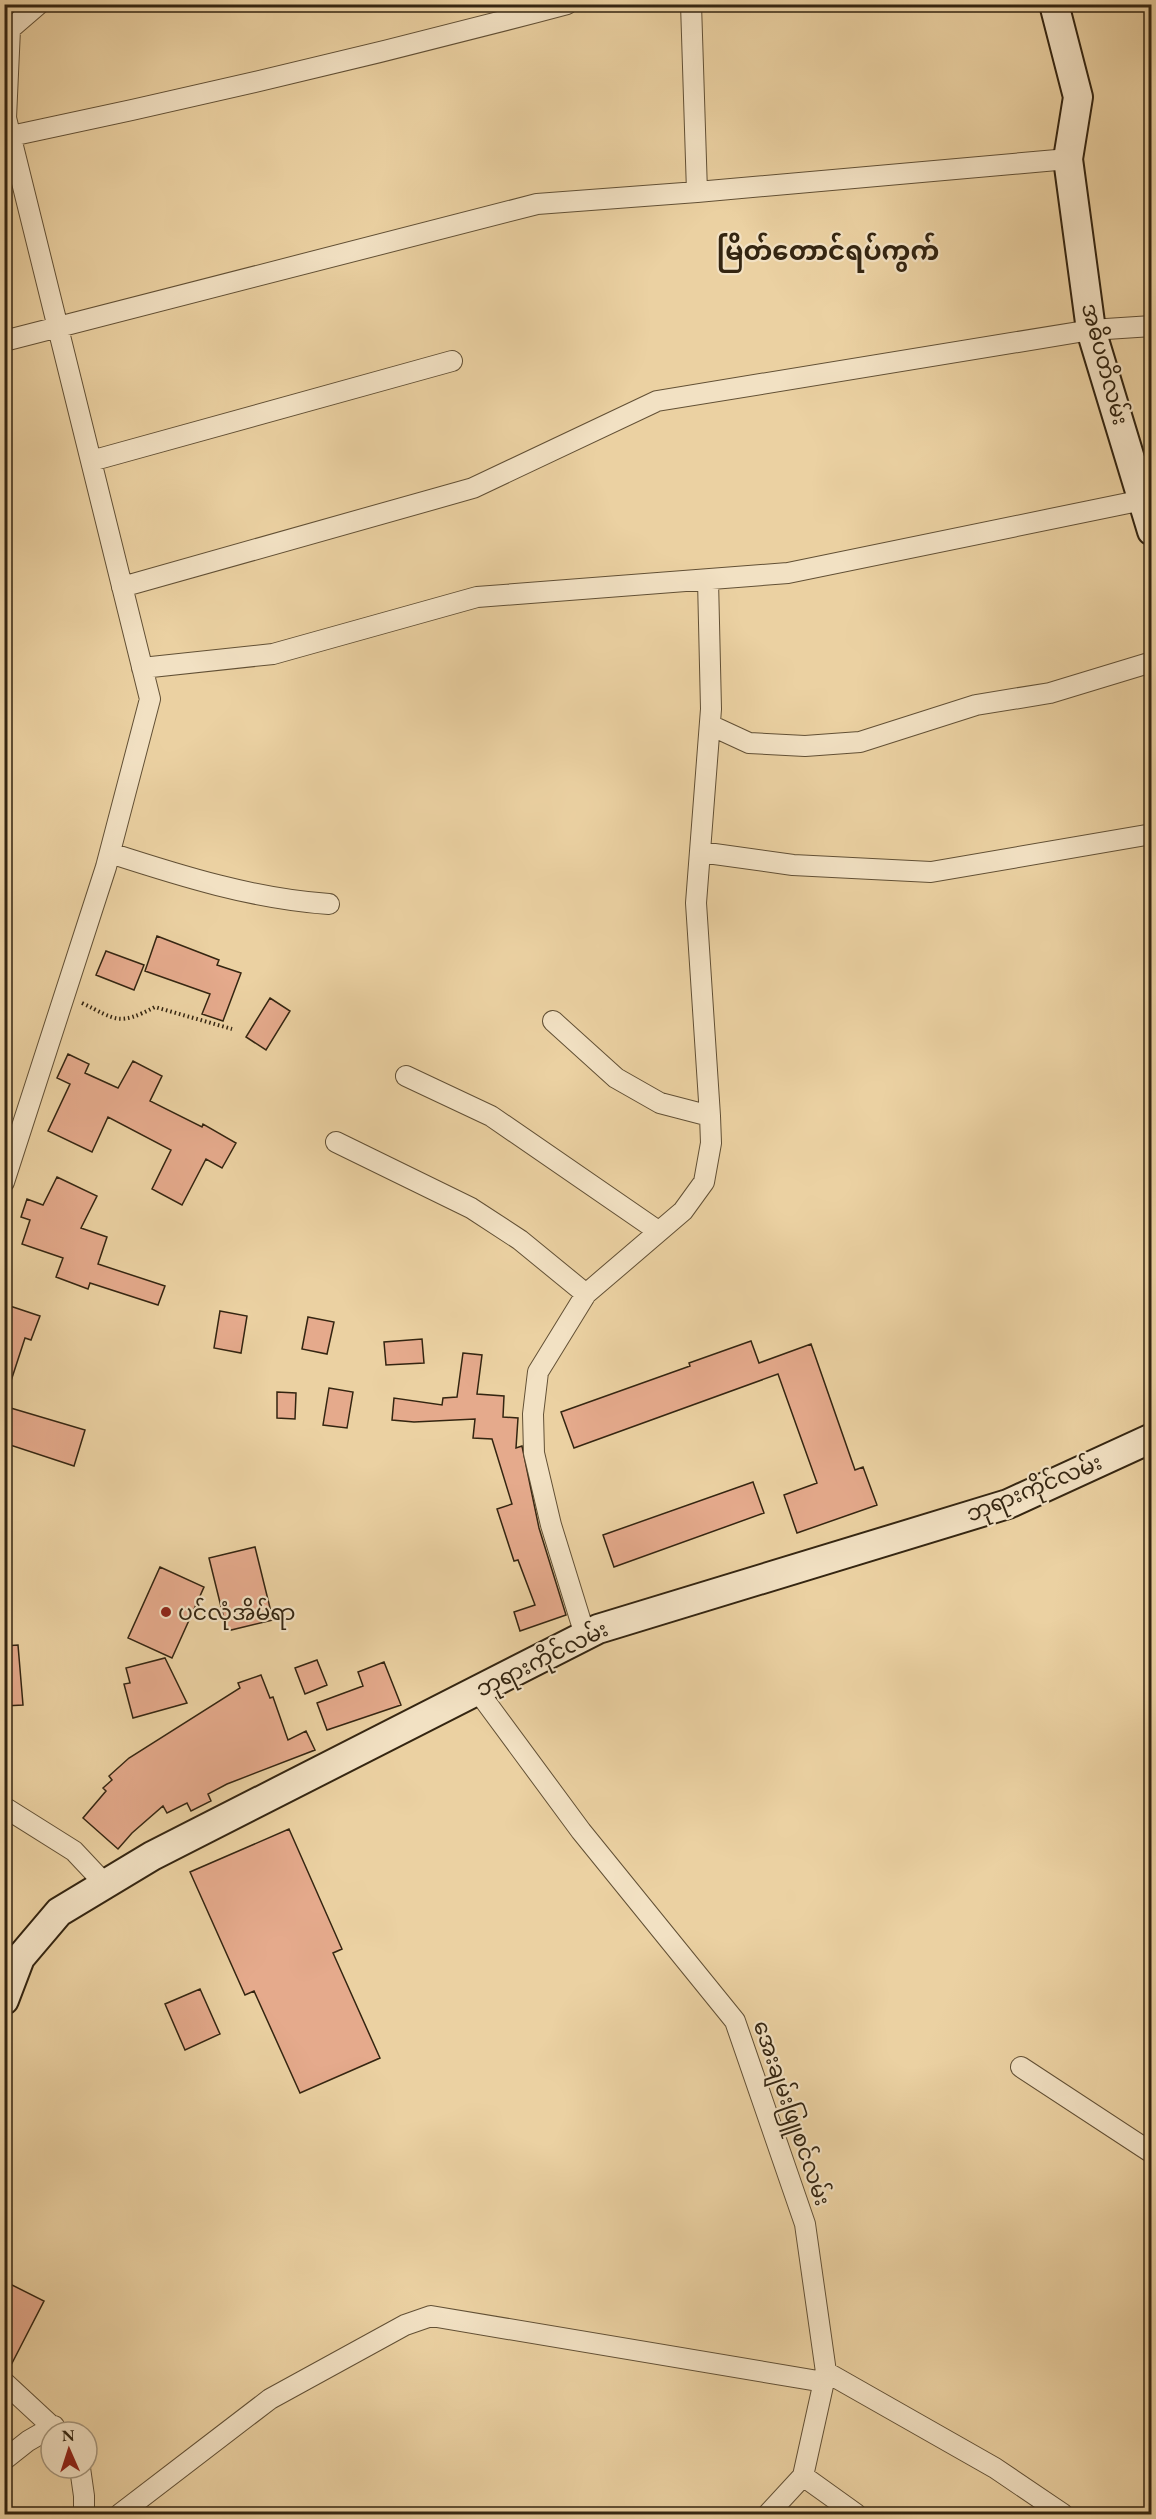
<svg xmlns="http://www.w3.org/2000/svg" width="1156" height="2519" font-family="'EB Garamond','Noto Sans Myanmar',serif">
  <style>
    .building { fill: #e5aa8c; stroke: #342511; stroke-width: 1.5 }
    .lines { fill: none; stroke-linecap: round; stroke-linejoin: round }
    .street-casing { stroke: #625035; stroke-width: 22 }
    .secondary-casing { stroke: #342511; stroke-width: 32 }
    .path { stroke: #342511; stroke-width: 4; stroke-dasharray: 1.5 3; stroke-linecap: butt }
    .street { stroke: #f2e1c3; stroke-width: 20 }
    .secondary { stroke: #f2e1c3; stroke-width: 28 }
    .poi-dot { fill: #8f2418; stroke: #f2e1c3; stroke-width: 2 }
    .labels { text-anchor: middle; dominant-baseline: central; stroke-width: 4.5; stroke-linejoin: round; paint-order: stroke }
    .street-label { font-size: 22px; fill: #342511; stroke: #f2e1c3 }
    .poi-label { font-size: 22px; fill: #342511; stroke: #f2e1c3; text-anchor: start }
    .quarter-label { font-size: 26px; font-weight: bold; fill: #342511; stroke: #f2e1c3 }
  </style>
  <rect width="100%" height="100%" fill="#ebd1a2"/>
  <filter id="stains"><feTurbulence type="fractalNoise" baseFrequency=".00333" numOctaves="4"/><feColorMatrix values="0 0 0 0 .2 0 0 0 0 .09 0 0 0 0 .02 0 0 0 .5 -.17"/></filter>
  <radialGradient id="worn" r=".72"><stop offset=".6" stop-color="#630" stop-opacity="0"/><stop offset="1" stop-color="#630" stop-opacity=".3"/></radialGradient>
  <path class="building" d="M157,936L219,960L217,965L241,973L223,1021L202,1014L210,994L145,971Z
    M106,951L144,965L134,990L96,975Z
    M270,998L290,1011L266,1050L246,1037Z
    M68,1054L89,1064L85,1073L118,1088L133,1061L162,1076L150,1101L202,1127L203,1124L236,1143L222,1168L206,1159L182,1205L152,1189L171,1150L108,1117L92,1152L48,1131L70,1084L57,1078Z
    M57,1177L97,1196L81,1228L107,1237L98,1264L165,1286L158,1305L90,1283L88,1289L56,1277L63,1258L22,1244L30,1220L21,1217L27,1199L43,1205Z
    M4,1304L40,1316L31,1340L25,1338L8,1390L4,1389Z
    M220,1311L247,1316L241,1353L214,1348Z
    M308,1317L334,1322L327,1354L302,1349Z
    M422,1339L424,1363L386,1365L384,1342Z
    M751,1341L759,1363L811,1344L855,1470L863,1467L877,1505L797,1533L784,1495L817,1483L778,1374L574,1448L561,1412L690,1366L689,1363Z
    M463,1353L482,1355L477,1394L504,1396L503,1417L518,1418L516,1448L522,1446L539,1528L566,1615L520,1631L514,1612L535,1605L518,1560L514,1561L497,1509L512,1504L492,1439L473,1438L475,1419L414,1422L392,1420L394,1398L442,1405L443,1398L457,1397Z
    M329,1388L353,1392L347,1428L323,1425Z
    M277,1392L296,1393L295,1419L277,1418Z
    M4,1406L85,1430L74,1466L4,1443Z
    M753,1482L764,1513L614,1567L603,1535Z
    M255,1547L273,1620L227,1631L209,1558Z
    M160,1567L204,1587L172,1658L128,1638Z
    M18,1645L23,1705L4,1706V1646Z
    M165,1658L187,1703L133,1718L124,1684L130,1683L126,1668Z
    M317,1660L327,1685L305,1694L295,1668Z
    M384,1662L401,1705L327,1730L317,1703L363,1686L358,1672Z
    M261,1675L270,1698L273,1697L288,1740L306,1731L315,1750L227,1784L208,1794L211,1801L191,1811L187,1803L167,1813L163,1806L132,1833L118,1849L83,1818L106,1791L103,1788L112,1780L109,1776L129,1758L240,1688L238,1683Z
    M289,1829L342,1949L333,1953L380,2058L300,2093L254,1991L245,1995L190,1872Z
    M200,1989L220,2034L185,2050L165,2004Z
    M4,2281L44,2301L8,2371L4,2370Z"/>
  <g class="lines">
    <g class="street-casing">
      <path id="street" d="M11,136C198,97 383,53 567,4
        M697,192L1068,159
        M4,341L537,204L697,192L691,4
        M91,461L452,361
        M122,587L473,488L657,401L1091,330L1152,326
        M142,668L273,654L477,597L788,573L1143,500
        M710,725L749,743L805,746L860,742L976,705L1050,693L1152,662
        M700,852L793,865L931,872L1152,834
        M110,853C181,876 254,899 329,904
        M553,1021L616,1078L660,1103L710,1116
        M406,1076L491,1116L658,1231
        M336,1142L471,1208L520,1240L586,1294
        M4,1182L106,867L150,699L6,118L10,29L39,4
        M585,1635L551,1525L534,1453L533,1414L538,1372L586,1294L683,1211L704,1182L711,1143L710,1116L696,903L711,709L708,580
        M477,1690L581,1831L735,2021L805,2224L826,2372L803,2476L768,2514
        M4,1807L74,1851L105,1884
        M1021,2067L1152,2153
        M826,2372L995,2468L1063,2514
        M4,2382L58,2432
        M4,2460L28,2441L54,2426
        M80,2468L84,2496V2514
        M803,2476L856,2514
        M120,2514L270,2399L405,2325L431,2316L824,2382"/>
    </g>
    <g class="secondary-casing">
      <path id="secondary" d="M1054,4L1078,97L1068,159L1091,330L1152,531
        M4,2000L20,1958L59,1912L152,1856L598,1629L1008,1504L1152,1438"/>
    </g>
    <path class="path" d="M82,1003C117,1020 118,1026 155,1007L232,1029"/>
    <use href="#street" class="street"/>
    <use href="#secondary" class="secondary"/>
  </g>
  <circle class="poi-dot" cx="166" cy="1612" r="6"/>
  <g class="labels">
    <g class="street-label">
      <text transform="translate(1105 364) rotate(75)">အဓိပတိလမ်း</text>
      <text transform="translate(1034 1488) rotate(-22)">ဘုရားကိုင်လမ်း</text>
      <text transform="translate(542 1659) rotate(-26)">ဘုရားကိုင်လမ်း</text>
      <text transform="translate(792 2113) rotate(71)">အေးချမ်းဖြူစင်လမ်း</text>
    </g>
    <g class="poi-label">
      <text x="178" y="1612">ပင်လုံအိမ်ရာ</text>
    </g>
    <g class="quarter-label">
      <text x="828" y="251">မြိတ်တောင်ရပ်ကွက်</text>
    </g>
  </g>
  <rect width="1156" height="2519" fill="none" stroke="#ebd1a2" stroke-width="24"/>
  <rect x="6" y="6" width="1144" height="2507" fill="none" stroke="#342511" stroke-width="3"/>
  <rect x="12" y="12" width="1132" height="2495" fill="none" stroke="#342511" stroke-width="1.5"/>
  <g transform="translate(69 2450) rotate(357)"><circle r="28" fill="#f2e1c3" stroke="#a6967c" stroke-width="1.5"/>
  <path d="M0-4.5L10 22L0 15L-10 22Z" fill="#8f2418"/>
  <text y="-9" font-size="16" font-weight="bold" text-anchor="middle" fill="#342511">N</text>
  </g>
  <rect width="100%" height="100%" filter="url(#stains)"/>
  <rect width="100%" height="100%" fill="url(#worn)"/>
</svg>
